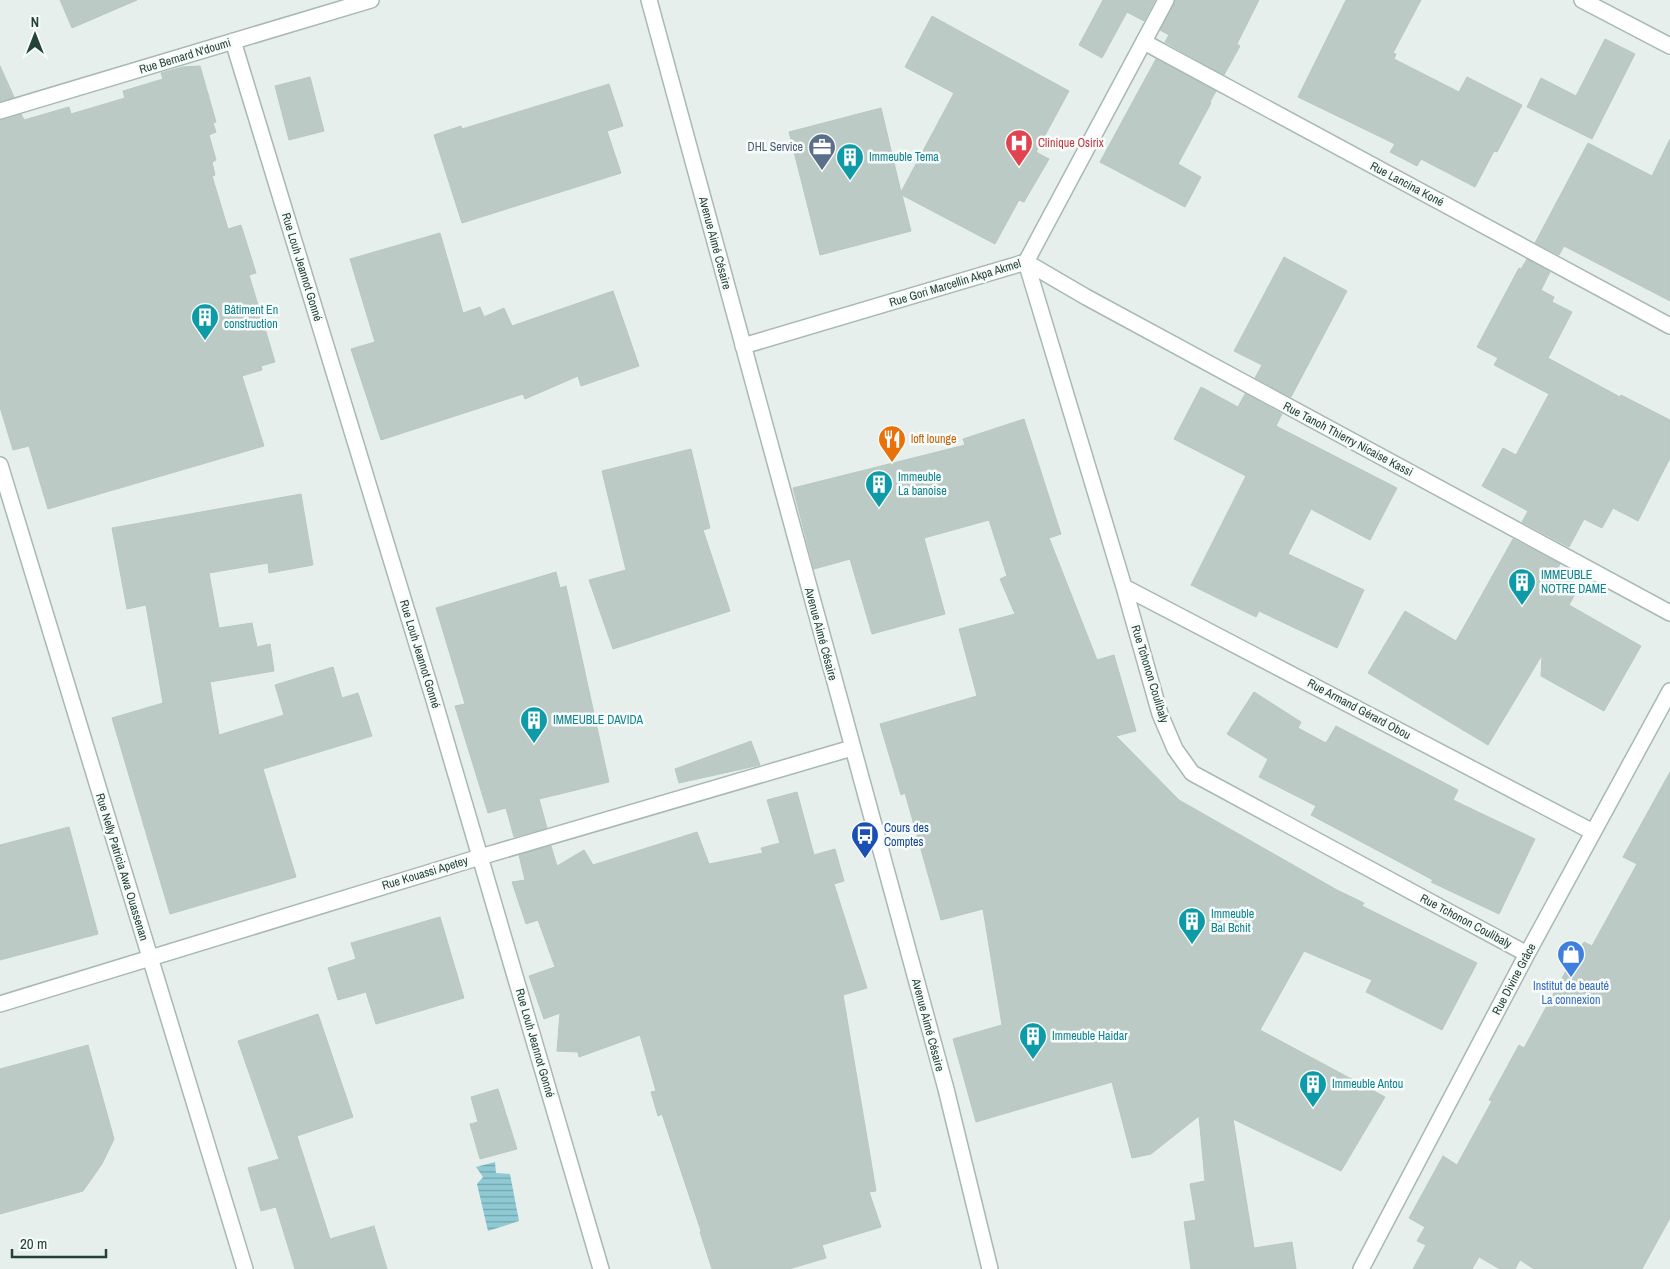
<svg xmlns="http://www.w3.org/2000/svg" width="1670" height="1269" font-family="'Archivo Narrow',sans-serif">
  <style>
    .water { fill: url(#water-rules) }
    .building { fill: #bbcac4; stroke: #b8c9c2 }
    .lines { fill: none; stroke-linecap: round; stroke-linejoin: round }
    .minor-casing { stroke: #a8b8b2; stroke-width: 18 }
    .tertiary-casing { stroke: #a8b8b2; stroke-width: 18 }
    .minor { stroke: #fff; stroke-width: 15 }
    .tertiary { stroke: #fff; stroke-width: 15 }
    .labels { text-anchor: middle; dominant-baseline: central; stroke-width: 5; stroke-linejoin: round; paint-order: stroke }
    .street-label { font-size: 12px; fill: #24423a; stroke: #f7fbf9 }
    .health-label { font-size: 12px; fill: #be3a42; stroke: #f7fbf9; text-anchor: start }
    .service-label { font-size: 12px; fill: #4e5e75; stroke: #f7fbf9; text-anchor: end }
    .culture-label { font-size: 12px; fill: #0d838f; stroke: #f7fbf9; text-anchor: start }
    .food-label { font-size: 12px; fill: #c56008; stroke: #f7fbf9; text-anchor: start }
    .transit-label { font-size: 12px; fill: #164399; stroke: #f7fbf9; text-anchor: start }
    .shop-label { font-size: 12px; fill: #366cbe; stroke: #f7fbf9 }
  </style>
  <defs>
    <pattern id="water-rules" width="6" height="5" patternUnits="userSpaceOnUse" patternTransform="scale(1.25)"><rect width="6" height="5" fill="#8ec9d4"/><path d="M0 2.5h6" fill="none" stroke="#74a5ad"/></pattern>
  </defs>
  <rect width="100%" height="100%" fill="#e6efeb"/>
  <path class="water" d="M495,1162L496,1173L510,1174L519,1221L488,1231L477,1184L483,1177L476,1167Z"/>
  <path class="building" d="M60,0H137L72,28Z
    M1103,0H1155L1144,21L1127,12L1102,58L1079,45Z
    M1175,0H1259L1237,44L1240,46L1224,75L1165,42L1169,35L1160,30Z
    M1346,0H1421L1393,53L1396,54L1394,59L1459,92L1467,77L1522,105L1497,152L1494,151L1475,187L1421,159L1417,166L1390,152L1395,144L1298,97Z
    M932,16L1069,91L1036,152L1049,159L1024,202L1019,200L995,244L902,195L911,231L820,255L789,132L881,108L901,192L954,93L905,67Z
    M1605,39L1635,54L1592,139L1527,107L1541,78L1576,96Z
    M1156,59L1216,91L1210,102L1211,103L1178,164L1201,177L1185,207L1100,162Z
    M0,66L14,97L0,101Z
    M200,66L216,122L213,123L216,132L209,135L216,160L212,162L215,175L212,176L228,229L241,225L256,273L249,275L275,362L261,366L262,370L242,376L264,446L48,509L29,446L13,450L0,407V120L21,114L24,120L69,107L71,114L125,98L123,91L163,79L161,73L183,67Z
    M310,77L324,131L289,140L275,86Z
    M609,84L623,126L607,131L621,173L462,223L434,135L461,126L462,129Z
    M1670,139V301L1564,246L1559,255L1535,243L1588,143L1652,176Z
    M440,233L463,313L480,307L484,317L504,308L512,326L613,291L639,366L581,386L578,376L525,399L523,394L381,440L351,349L375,342L350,259Z
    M1284,257L1347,291L1291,397L1255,378L1262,365L1234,351Z
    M1527,259L1550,272L1541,290L1554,297L1552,302L1572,312L1548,358L1620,397L1621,395L1670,420V458L1638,521L1613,508L1602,528L1584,519L1569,547L1522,522L1528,511L1482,486L1503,448L1516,455L1549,394L1494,365L1498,358L1477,347L1519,268L1521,269Z
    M1201,387L1238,407L1245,394L1282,414L1276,426L1397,488L1370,540L1311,509L1288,554L1364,590L1337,648L1259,611L1256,617L1191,585L1246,476L1174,439Z
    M1024,419L1061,534L1049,538L1097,660L1114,655L1136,731L1116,736L1179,800L1337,890L1364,903L1362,906L1477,963L1442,1030L1366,992L1372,980L1304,951L1260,1030L1385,1097L1341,1171L1233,1119L1254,1248L1292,1242L1296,1269H1191L1184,1222L1196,1220L1190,1184L1205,1181L1199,1116L1151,1154L1132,1158L1112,1082L976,1122L953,1039L1002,1025L983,909L941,920L905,793L901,795L880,724L977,696L959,629L1015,614L1000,579L1007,576L989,520L924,538L945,614L872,634L850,559L814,569L793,488L965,445L963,439Z
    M691,449L710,528L703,530L730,611L613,649L589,580L626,570L602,471Z
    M301,494L313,565L269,573L268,563L209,573L219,628L252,623L257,647L270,644L274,671L210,682L219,735L284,715L275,685L333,667L342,698L358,693L372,736L263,769L296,877L170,914L112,718L163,703L146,605L127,609L112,528Z
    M1513,539L1560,564L1556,572L1580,585L1569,605L1641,646L1604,711L1541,676L1542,655L1488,745L1368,673L1405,611L1456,641Z
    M556,572L560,588L566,586L609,782L539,799L547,828L514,837L506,808L488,813L455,706L465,704L436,608Z
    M1254,692L1301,722L1298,728L1326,743L1336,726L1458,790L1453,800L1535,839L1499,914L1431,882L1433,880L1311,815L1316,806L1259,777L1268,759L1227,734Z
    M751,741L760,765L679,783L675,769Z
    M1670,772V1218L1642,1269H1534L1520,1260L1515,1269H1500L1479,1257L1472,1269H1413L1426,1245L1417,1241L1425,1227L1409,1218L1443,1156L1457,1165L1492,1101L1489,1100L1519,1045L1524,1048L1574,956H1575L1584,942L1592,946L1637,864L1623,857Z
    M797,792L814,855L835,849L844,881L834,884L867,988L843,995L876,1191L869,1192L881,1227L822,1245L826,1258L789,1269H712L700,1232L701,1231L662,1114L658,1116L651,1092L656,1091L640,1035L579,1057L578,1052L557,1051L560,1013L544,1019L529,976L555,967L538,920L526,924L512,882L525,880L519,855L551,846L557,866L584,850L593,865L697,832L709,864L763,853L761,848L780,843L767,800Z
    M69,827L98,934L0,960V845Z
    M440,917L464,998L376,1024L366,992L338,1000L328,968L356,959L351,943Z
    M318,1014L353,1117L297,1136L330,1239L374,1226L387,1269H295L276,1207L261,1211L248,1168L279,1159L238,1041Z
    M88,1045L114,1139L102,1164L83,1191L0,1214V1069Z
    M498,1089L517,1149L480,1159L470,1124L478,1122L471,1097Z"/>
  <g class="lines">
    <g class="minor-casing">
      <path id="minor" d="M1582,0L1670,46
        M233,41L434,700L601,1269
        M1144,42L1670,326
        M0,111L371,0
        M1026,262L1124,587L1160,714L1175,749L1192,773L1527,954
        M1026,262L1086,297L1670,613
        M743,346L1026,262L1166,0
        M0,465L245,1269
        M1124,587L1593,832
        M0,1004L480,857L852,748
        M1361,1269L1527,954L1670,691"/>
    </g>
    <g class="tertiary-casing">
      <path id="tertiary" d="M649,0L946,1089L990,1269"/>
    </g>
    <use href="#minor" class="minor"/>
    <use href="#tertiary" class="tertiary"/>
  </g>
  <defs>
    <g id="hospital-pin" transform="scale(1.4375)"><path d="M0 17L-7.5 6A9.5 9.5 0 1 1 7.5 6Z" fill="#e0444e" stroke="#f7fbf9"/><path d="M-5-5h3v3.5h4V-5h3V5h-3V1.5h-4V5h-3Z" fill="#fff"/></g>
    <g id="office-pin" transform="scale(1.4375)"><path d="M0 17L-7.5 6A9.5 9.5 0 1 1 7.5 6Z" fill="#5c6f8a" stroke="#f7fbf9"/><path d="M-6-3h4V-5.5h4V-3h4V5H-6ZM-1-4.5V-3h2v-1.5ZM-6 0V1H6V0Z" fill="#fff"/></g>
    <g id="building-pin" transform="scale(1.4375)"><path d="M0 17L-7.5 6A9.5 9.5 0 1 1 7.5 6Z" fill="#0f9aa8" stroke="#f7fbf9"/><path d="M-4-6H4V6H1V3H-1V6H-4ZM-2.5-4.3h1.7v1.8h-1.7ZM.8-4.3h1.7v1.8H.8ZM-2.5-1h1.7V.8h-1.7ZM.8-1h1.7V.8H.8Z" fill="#fff"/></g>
    <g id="restaurant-pin" transform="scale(1.4375)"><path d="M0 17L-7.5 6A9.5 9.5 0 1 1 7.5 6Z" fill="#e8710a" stroke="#f7fbf9"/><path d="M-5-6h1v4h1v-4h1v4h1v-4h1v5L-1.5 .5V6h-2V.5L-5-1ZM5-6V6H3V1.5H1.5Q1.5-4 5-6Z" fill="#fff"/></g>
    <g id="bus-pin" transform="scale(1.4375)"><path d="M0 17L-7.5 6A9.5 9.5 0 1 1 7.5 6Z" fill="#1a4fb4" stroke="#f7fbf9"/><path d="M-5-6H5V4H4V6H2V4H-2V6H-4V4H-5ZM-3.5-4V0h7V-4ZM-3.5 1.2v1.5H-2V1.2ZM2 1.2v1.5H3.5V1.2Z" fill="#fff"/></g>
    <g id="shop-pin" transform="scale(1.4375)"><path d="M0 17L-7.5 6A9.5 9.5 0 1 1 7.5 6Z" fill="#3f7fe0" stroke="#f7fbf9"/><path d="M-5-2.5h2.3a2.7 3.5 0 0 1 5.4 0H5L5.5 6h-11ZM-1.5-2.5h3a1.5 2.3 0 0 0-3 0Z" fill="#fff"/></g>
  </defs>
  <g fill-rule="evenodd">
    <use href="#hospital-pin" x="1019" y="143"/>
    <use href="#office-pin" x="822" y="147"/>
    <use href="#building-pin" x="850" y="157"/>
    <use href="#building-pin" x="205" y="317"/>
    <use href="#restaurant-pin" x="892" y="439"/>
    <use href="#building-pin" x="879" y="484"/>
    <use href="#building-pin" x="1522" y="582"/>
    <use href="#building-pin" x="534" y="720"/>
    <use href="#bus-pin" x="865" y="835"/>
    <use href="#building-pin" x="1192" y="921"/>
    <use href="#shop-pin" x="1571" y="954"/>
    <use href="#building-pin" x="1033" y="1036"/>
    <use href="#building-pin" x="1313" y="1084"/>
  </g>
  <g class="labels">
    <g class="street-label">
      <text transform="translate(185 56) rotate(-17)">Rue Bernard N'doumi</text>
      <text transform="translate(1407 184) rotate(28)">Rue Lancina Koné</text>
      <text transform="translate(715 243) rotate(75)">Avenue Aimé Césaire</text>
      <text transform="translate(302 267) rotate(73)">Rue Louh Jeannot Gonné</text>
      <text transform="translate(955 283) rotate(-17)">Rue Gori Marcellin Akpa Akmel</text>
      <text transform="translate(1348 439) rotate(28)">Rue Tanoh Thierry Nicaise Kassi</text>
      <text transform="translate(821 634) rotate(75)">Avenue Aimé Césaire</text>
      <text transform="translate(420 654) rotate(73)">Rue Louh Jeannot Gonné</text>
      <text transform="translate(1150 674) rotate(73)">Rue Tchonon Coulibaly</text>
      <text transform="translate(1359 709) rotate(28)">Rue Armand Gérard Obou</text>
      <text transform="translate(122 867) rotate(73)">Rue Nelly Patricia Awa Ouassenan</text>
      <text transform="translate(425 873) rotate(-17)">Rue Kouassi Apetey</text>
      <text transform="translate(1466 921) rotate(28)">Rue Tchonon Coulibaly</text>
      <text transform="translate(1514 979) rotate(-62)">Rue Divine Grâce</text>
      <text transform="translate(928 1025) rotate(75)">Avenue Aimé Césaire</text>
      <text transform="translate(535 1043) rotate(74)">Rue Louh Jeannot Gonné</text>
    </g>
    <g class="health-label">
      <text x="1038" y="143">Clinique Osirix</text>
    </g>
    <g class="service-label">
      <text x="803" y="147">DHL Service</text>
    </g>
    <g class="culture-label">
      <text x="869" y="157">Immeuble Tema</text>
      <text x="224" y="310">Bâtiment En<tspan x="224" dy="14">construction</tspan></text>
      <text x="898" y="477">Immeuble<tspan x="898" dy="14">La banoise</tspan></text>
      <text x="1541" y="575">IMMEUBLE<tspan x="1541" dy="14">NOTRE DAME</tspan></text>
      <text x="553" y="720">IMMEUBLE DAVIDA</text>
      <text x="1211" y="914">Immeuble<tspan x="1211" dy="14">Bal Bchit</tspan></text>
      <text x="1052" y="1036">Immeuble Haidar</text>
      <text x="1332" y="1084">Immeuble Antou</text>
    </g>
    <g class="food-label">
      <text x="911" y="439">loft lounge</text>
    </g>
    <g class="transit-label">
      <text x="884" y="828">Cours des<tspan x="884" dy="14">Comptes</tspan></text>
    </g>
    <g class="shop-label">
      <text x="1571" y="986">Institut de beauté<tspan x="1571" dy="14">La connexion</tspan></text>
    </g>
  </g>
  <g transform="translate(35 35)" stroke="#f7fbf9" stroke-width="4" paint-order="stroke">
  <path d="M0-4L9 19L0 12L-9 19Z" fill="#24423a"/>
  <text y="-8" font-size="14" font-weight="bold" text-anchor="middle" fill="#24423a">N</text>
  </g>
  <path d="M12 1249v8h94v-8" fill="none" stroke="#24423a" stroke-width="2.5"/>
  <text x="20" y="1249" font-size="15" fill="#24423a" stroke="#f7fbf9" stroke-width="4" paint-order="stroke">20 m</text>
</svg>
